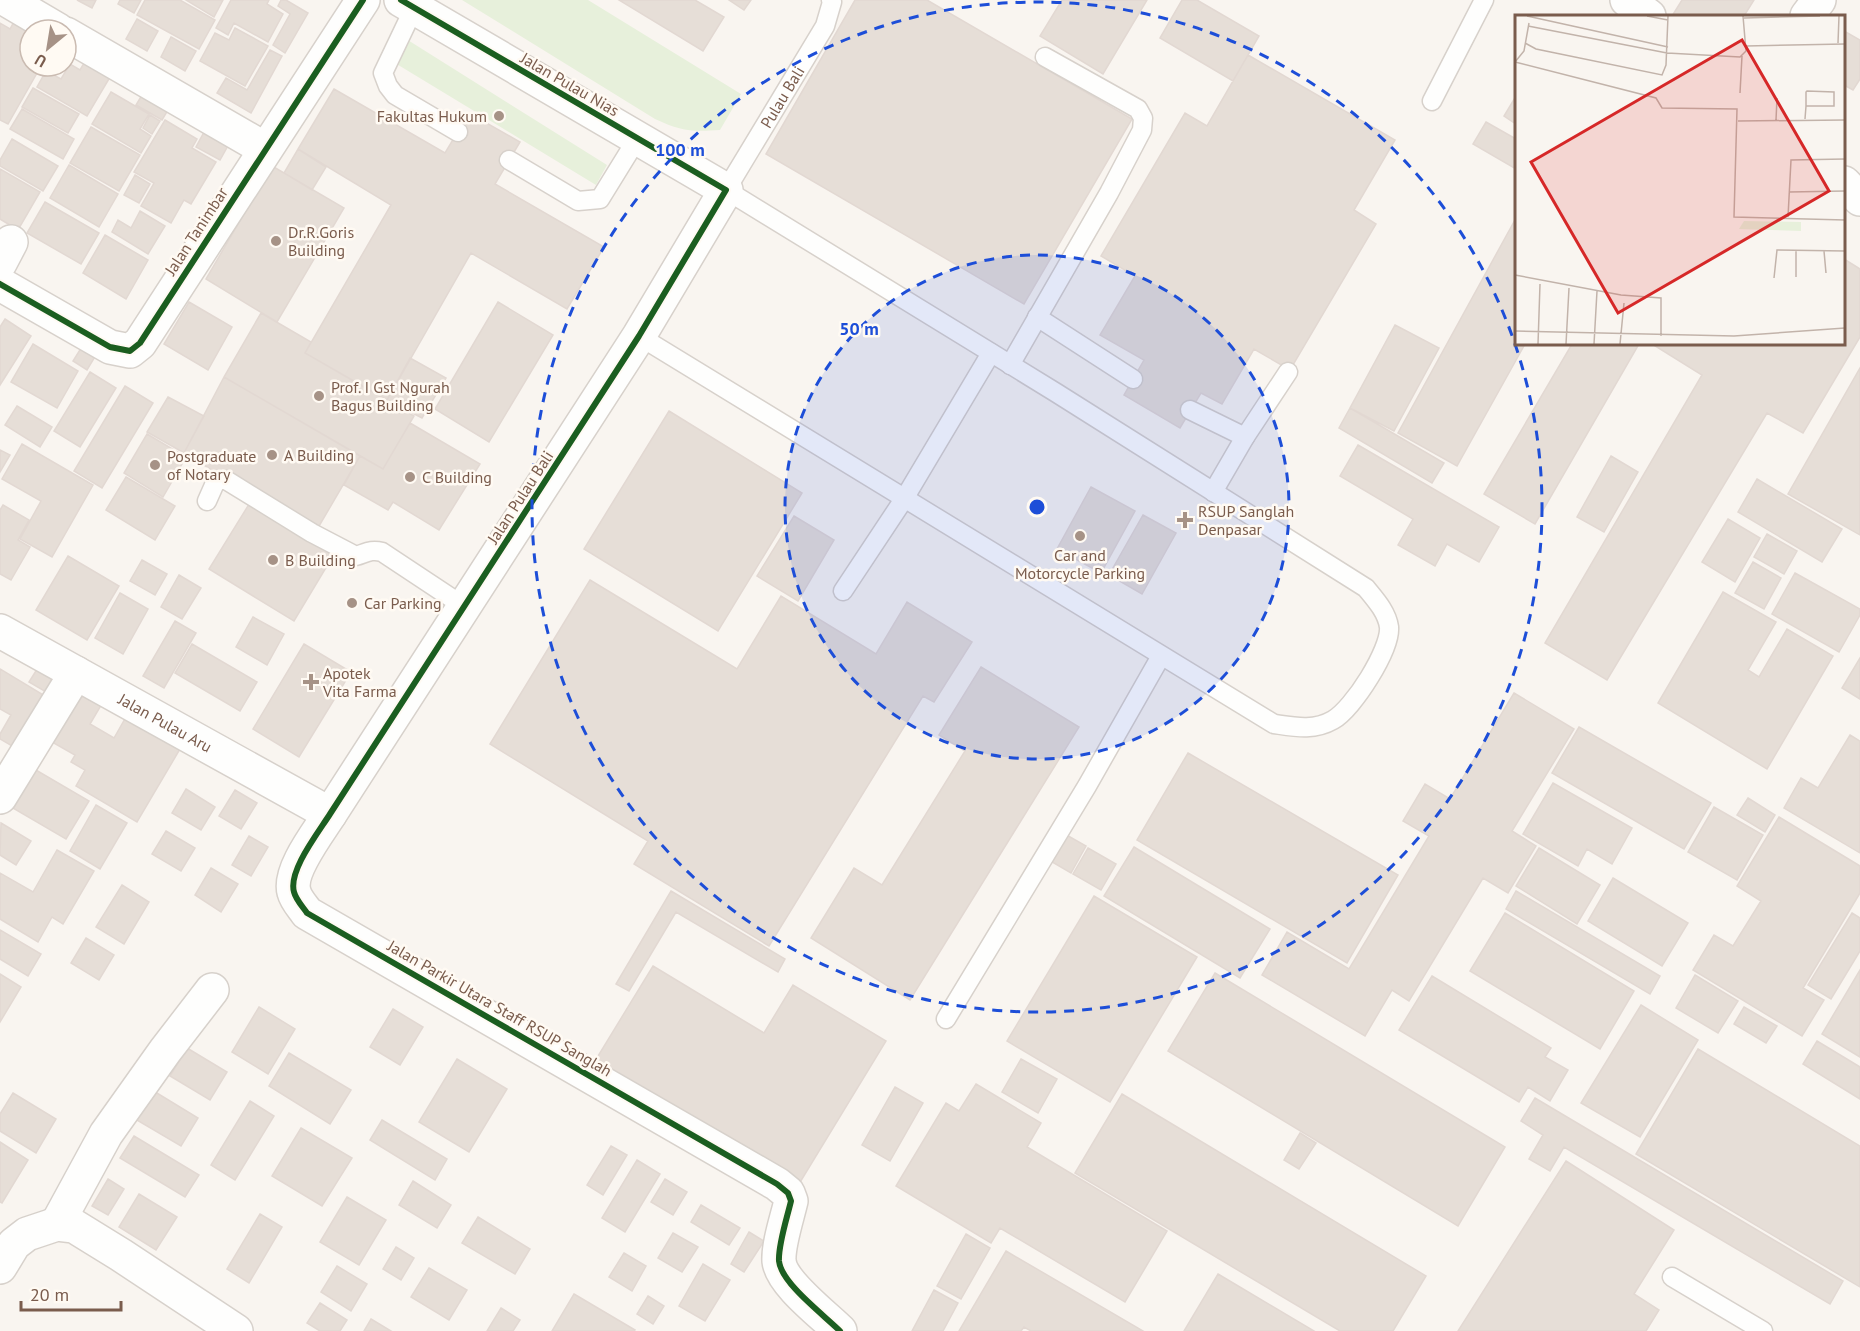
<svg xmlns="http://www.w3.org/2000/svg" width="1860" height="1331" font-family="'PT Sans',sans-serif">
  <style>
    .green { fill: #e7f0db }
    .building { fill: #e6ded7; stroke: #e2d8d2; stroke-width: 1.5 }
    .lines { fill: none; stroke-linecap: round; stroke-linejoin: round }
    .lane-casing { stroke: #d7d1cb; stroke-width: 21 }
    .street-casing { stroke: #d7d1cb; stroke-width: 36 }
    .lane { stroke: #fefefd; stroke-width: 18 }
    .street { stroke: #fefefd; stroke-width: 33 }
    .cycleway-casing { stroke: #fffaf3; stroke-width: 10 }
    .cycleway { stroke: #1b5e20; stroke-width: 6 }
    .ring { fill: none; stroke: #1d4ed8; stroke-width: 3; stroke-dasharray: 10 8 }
    .poi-dot { fill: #a69286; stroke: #fffaf3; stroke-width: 2 }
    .labels { text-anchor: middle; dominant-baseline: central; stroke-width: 5; stroke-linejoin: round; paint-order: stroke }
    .street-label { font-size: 16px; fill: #7a5c4d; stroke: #fffaf3 }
    .poi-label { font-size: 16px; fill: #7a5c4d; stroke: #fffaf3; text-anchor: start }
    .inset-road { fill: none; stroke: #c2b3aa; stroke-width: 1.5 }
    .view { fill: #d62828; fill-opacity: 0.15; stroke: #d62828; stroke-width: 3 }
    .inset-edge { fill: none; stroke: #7a5c4d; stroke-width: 3 }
    .centre { fill: #1d4ed8; stroke: #fffaf3; stroke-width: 3 }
    .ring-label { font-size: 18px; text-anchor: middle; font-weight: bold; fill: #1d4ed8; stroke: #fffaf3; stroke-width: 5; stroke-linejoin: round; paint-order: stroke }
  </style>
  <rect width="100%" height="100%" fill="#f9f5f0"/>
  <path class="green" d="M462,0H588L741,94L720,130C691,132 681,131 655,119Z
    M403,37L607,165L596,185L390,60Z"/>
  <path class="building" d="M77,0H96L92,8Z
    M120,0H141L134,13L118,4Z
    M145,0H180L215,20L199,49L137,15Z
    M186,0H223L214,17Z
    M231,0H269L267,4L283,14L268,42L234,23L228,35L216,28Z
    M281,0H286L308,13L285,53L273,45L290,14L278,6Z
    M619,0H695L724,17L703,51Z
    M729,0H751L744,10Z
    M855,0H927L1132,119L1024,304L766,154Z
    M1062,0H1147L1103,74L1040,36Z
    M1182,0H1197L1259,36L1233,81L1160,38Z
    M1682,0H1754L1744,16H1672Z
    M16,18L30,30V66H41L8,124L0,120V23L10,29Z
    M137,19L158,31L147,51L126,39Z
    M235,28L268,46L245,86L200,61L215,33L229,40Z
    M1844,31L1860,40V79L1853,90L1844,85Z
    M171,37L196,51L185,71L161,57Z
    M270,50L282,56L251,113L217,93L226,78L247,90Z
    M90,53L116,67L87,116L37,87L46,71L61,79L70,64L80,70Z
    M1248,55L1395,140L1354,210L1376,224L1290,370L1254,349L1222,404L1201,393L1180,428L1124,395L1144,360L1100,335L1135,276L1101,256L1185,113L1207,126Z
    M148,85L174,100L162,120L136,105Z
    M33,88L79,114L68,133L22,107Z
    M334,89L445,153L469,113L520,142L495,184L604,247L567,309L471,253L387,400L305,353L391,205L298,149Z
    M111,92L149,114L140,129L151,136L141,153L92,124Z
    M1516,96V124L1504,116Z
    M22,109L74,139L63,159L10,129Z
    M150,115L160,121L152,134L143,128Z
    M165,120L197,139L192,148L216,162L191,204L184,200L171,223L141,206L154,183L134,172Z
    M210,121L234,135L220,160L196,147Z
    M1486,122L1516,139V169L1473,144Z
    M91,127L140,155L119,191L70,163Z
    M12,139L58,166L43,191L0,166V160Z
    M298,149L326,167L312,190L284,173Z
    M69,165L118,194L99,227L50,198Z
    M272,166L344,208L277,322L206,279Z
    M0,169L40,192L18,230L0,219Z
    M135,175L150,184L139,203L124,195Z
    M45,202L99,233L81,264L27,233Z
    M140,211L165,226L148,254L112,232L118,220L131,228Z
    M1516,218V344H1525L1457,466L1398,433Z
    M105,235L148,260L126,299L83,273Z
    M1844,259L1860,269V337L1803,433L1767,413L1607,680L1545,643L1702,375L1652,344H1844Z
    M189,302L232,327L208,370L164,344Z
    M498,302L553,335L489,442L435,409Z
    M261,313L311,342L305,353L414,416L383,469L224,377Z
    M5,319L31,336L0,385V327Z
    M1395,325L1439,348L1394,431L1350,408Z
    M88,337L102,345L87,370L73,361Z
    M33,344L78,371L57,408L11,382Z
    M1572,344H1639L1535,524L1484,494Z
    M410,358L446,378L422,418L387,400Z
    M1860,368V535L1788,494Z
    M90,372L116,388L80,447L54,431Z
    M224,377L360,456L315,533L184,453Z
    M125,386L153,403L102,488L74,471Z
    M168,397L204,416L184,453L147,432Z
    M17,406L52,427L40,447L5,425Z
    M1350,408L1444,463L1432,483L1339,428Z
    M669,411L802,493L718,631L584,549Z
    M410,423L480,464L439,530L393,502L388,510L344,485L360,456L383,469Z
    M147,434L186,457L163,497L124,473Z
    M22,444L93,485L52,557L20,539L41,501L2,479Z
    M1358,445L1499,527L1479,562L1447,544L1435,566L1398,545L1413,519L1340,476Z
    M0,450L10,455L0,472Z
    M1611,456L1638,472L1604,532L1577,517Z
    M126,477L175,506L155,540L106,510Z
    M1757,479L1842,529L1822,562L1738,512Z
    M1091,487L1135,511L1101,573L1057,549Z
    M251,501L336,551L294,621L209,569Z
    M3,505L29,520L18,540L30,547L11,580L0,574V510Z
    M1143,515L1176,533L1142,594L1109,575Z
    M794,516L834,540L798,601L757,576Z
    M1728,519L1760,538L1735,582L1702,562Z
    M1767,534L1797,551L1784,574L1754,557Z
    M68,556L119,586L87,640L36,610Z
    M142,560L167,574L155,595L130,581Z
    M1753,562L1781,578L1764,609L1735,593Z
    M1795,573L1860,609V615L1839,652L1772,614Z
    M179,575L201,588L182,619L161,607Z
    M590,580L737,669L781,596L876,654L907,602L972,642L934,702L923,696L769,946L634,864L648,841L490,744Z
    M1723,592L1776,622L1748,670L1759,677L1787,629L1833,656L1767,769L1658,703Z
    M120,593L148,609L123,654L95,638Z
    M253,617L284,634L267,665L236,647Z
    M175,621L196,633L164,688L143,676Z
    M192,644L257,682L240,711L175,673Z
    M304,644L351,672L299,757L253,729Z
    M44,658L67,672L53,696L29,682Z
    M1860,658V699L1842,688Z
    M981,667L1079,727L910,1000L811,938L854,868L882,885L965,751L939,735Z
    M0,669L50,699L19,750L0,739V734L11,715L0,709Z
    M76,686L103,702L90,724L114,738L126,717L180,749L137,822L76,786L85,770L71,762L75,755L45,738Z
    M1514,693L1574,729L1512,831L1536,846L1508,893L1483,878L1409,1001L1392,990L1365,1036L1262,975L1287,932L1349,969L1429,836L1403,821L1425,784L1450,799Z
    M1579,727L1711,803L1684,849L1552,773Z
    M1850,735L1860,741V853L1784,808L1801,778L1818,788Z
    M1188,753L1398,875L1347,963L1137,840Z
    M29,766L89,801L66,839L6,804Z
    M1553,783L1632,828L1612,864L1587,849L1578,866L1523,834Z
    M186,789L215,807L201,830L172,813Z
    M235,790L257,803L241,829L219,816Z
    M1748,798L1775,815L1765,832L1737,815Z
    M96,805L127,823L100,869L70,851Z
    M1714,807L1763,835L1737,880L1688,852Z
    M1779,817L1860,866V893L1803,988L1824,1000L1802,1036L1693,970L1714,935L1733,946L1761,901L1737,886Z
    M1,823L31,841L16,865L0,855Z
    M166,831L195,848L181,871L152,854Z
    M1063,833L1086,846L1071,873L1047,859Z
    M249,836L268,847L251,876L232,865Z
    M1134,847L1270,929L1240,978L1104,896Z
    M1088,848L1116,864L1101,890L1073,874Z
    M1539,848L1600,885L1577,924L1516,886Z
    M57,850L94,871L63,924L52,917L38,942L0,919V873L33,892Z
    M211,868L238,884L221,912L195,895Z
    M1613,878L1688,923L1662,966L1588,921Z
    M122,885L149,902L124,944L96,927Z
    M671,891L785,959L778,972L676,912L629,991L616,984Z
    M1516,891L1660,976L1650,994L1506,909Z
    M1094,896L1197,957L1110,1102L1007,1041Z
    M1505,913L1634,991L1600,1049L1470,971Z
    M1852,913L1860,918V951L1831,999L1808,985Z
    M0,930L41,954L28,976L0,959Z
    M86,938L114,955L99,980L71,963Z
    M653,966L764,1033L793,985L886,1041L799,1184L595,1061Z
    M1860,970V1057L1822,1034Z
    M1215,973L1505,1147L1458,1226L1168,1051Z
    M0,974L21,987L0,1022Z
    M1695,975L1738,1001L1718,1033L1676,1008Z
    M1432,976L1551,1048L1545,1057L1568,1070L1550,1101L1528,1087L1519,1102L1399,1030Z
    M1641,1005L1698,1040L1640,1137L1581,1103Z
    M259,1007L295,1029L268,1074L232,1052Z
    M1744,1007L1777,1026L1766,1043L1734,1024Z
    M393,1009L423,1027L400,1065L370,1047Z
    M1817,1041L1860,1067V1099L1803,1064Z
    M187,1048L227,1072L210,1100L170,1076Z
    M1698,1049L1860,1146V1287L1636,1154Z
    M289,1053L351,1090L330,1124L269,1086Z
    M457,1059L507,1089L469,1152L419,1122Z
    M1021,1059L1057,1079L1038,1113L1002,1092Z
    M976,1084L1041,1123L1027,1147L1167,1231L1125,1302L1000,1228L991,1243L896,1186L946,1103L959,1111Z
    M147,1087L198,1118L181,1146L130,1116Z
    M895,1087L923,1103L890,1161L862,1145Z
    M13,1093L56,1119L36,1153L0,1131V1114Z
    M1122,1094L1426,1276L1393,1331H1340L1075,1173Z
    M1535,1098L1843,1281L1830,1304L1564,1147L1550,1171L1529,1159L1543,1135L1521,1121Z
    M250,1101L274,1116L235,1180L211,1165Z
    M382,1120L447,1159L435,1180L370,1140Z
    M301,1128L352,1158L322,1206L272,1176Z
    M1300,1133L1316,1143L1299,1169L1284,1160Z
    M134,1136L199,1175L185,1197L120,1158Z
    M0,1142L28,1160L2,1203L0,1202Z
    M611,1146L627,1155L603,1195L587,1185Z
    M637,1160L660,1174L625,1232L602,1218Z
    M1566,1161L1674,1230L1634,1294L1659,1310L1646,1331H1458Z
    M108,1179L124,1189L108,1215L92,1206Z
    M665,1179L687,1192L673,1215L651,1202Z
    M413,1181L451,1205L437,1228L399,1205Z
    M139,1194L177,1217L156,1250L119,1227Z
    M347,1197L386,1220L359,1265L320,1242Z
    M701,1205L740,1228L729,1245L691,1222Z
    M260,1214L282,1227L249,1283L227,1269Z
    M478,1217L530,1249L515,1274L462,1243Z
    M749,1232L764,1241L744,1272L731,1264Z
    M673,1233L698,1247L682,1272L658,1258Z
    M966,1234L990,1248L961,1299L937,1286Z
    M396,1247L414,1258L401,1280L383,1269Z
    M1006,1251L1143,1331H1031L1024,1327L1021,1331H959Z
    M624,1253L646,1266L632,1291L609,1277Z
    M703,1264L730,1280L705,1321L679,1306Z
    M337,1266L367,1284L351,1311L321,1292Z
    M429,1268L467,1290L449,1320L411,1297Z
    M1218,1274L1314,1331H1184Z
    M934,1290L958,1303L943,1331H912Z
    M574,1294L635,1330L634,1331H552Z
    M648,1296L664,1306L653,1324L637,1314Z
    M320,1303L347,1320L340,1331H320L307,1323Z
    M501,1308L520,1320L513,1331H487Z
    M371,1319L391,1331H364Z"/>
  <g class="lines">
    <g class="lane-casing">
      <g id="lane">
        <path d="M414,8L383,73L388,86L395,95L458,132"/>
        <path d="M1432,101L1484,0"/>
        <path d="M509,160L578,201L600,199L637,139"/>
        <path d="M1037,317L1133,379"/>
        <path id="s1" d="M639,336L1274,724C1295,727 1314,731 1333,720C1353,709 1391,649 1389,627C1387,612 1375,599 1366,588L1055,392L726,190L825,26L832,2L831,0"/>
        <path d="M1010,365L1109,193L1142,130L1143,118L1138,109L1045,57"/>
        <path d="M1190,410L1245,437"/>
        <path d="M1213,492L1245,437L1288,372"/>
        <path d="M207,501L215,483L219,480H226L312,533L356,556C366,553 371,549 382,552L465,607"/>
        <path d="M843,591L904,499L991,353"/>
        <path d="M946,1019L1087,786L1161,656"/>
        <path d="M1672,1277L1763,1331"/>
      </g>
    </g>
    <g class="street-casing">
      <g id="street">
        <path d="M7,0L58,30"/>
        <path d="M401,0L726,190L639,336L330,814C318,833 288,871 294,892C296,900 303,907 307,913L777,1184L788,1193L791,1201C787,1218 778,1245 779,1261C781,1283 824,1315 840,1331"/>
        <path d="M1627,0L1649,16"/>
        <path d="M1807,16L1819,0"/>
        <path d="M66,34L265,149"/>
        <path d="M1844,183L1860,199"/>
        <path d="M0,263L11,242"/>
        <path d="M0,284L110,347L130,351L140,343L363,0"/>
        <path id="s2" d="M0,631L330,814"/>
        <path d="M0,797L76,673"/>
        <path d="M57,1224L106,1134L165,1051L212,990"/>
        <path d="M0,1267L14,1244L27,1234L57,1224L74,1226L121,1255L236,1331"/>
      </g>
    </g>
    <use href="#lane" class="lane"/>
    <use href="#street" class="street"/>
    <g class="cycleway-casing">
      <path id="cycleway" d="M401,0L726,190L639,336L330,814C318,833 288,871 294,892C296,900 303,907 307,913L777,1184L788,1193L791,1201C787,1218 778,1245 779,1261C781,1283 824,1315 840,1331
        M0,284L110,347L130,351L140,343L363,0"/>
    </g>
    <use href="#cycleway" class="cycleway"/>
  </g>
  <circle cx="1037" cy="507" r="252" fill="#1d4ed8" fill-opacity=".12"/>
  <g class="ring">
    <circle cx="1037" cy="507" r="252"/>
    <circle cx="1037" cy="507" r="505"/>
  </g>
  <g class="poi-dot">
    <circle cx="499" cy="116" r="6"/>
    <circle cx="276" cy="241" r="6"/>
    <circle cx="319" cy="396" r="6"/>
    <circle cx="272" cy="455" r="6"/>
    <circle cx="155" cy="465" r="6"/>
    <circle cx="410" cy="477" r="6"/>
    <path d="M1182 511h6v6h6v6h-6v6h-6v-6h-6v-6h6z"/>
    <circle cx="1080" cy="536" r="6"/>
    <circle cx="273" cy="560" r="6"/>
    <circle cx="352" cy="603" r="6"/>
    <path d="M308 673h6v6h6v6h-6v6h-6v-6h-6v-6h6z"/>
  </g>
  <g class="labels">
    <g class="street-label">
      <text transform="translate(570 84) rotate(30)">Jalan Pulau Nias</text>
      <text stroke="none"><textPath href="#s1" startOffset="1824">Pulau Bali</textPath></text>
      <text transform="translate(196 231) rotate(-57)">Jalan Tanimbar</text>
      <text transform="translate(520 497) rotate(-57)">Jalan Pulau Bali</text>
      <text stroke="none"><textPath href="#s2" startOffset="189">Jalan Pulau Aru</textPath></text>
      <text transform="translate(500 1008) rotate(30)">Jalan Parkir Utara Staff RSUP Sanglah</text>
    </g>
    <g class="poi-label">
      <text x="487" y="116" text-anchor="end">Fakultas Hukum</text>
      <text x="288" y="232">Dr.R.Goris<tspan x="288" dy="18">Building</tspan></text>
      <text x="331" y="387">Prof. I Gst Ngurah<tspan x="331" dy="18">Bagus Building</tspan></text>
      <text x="284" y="455">A Building</text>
      <text x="167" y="456">Postgraduate<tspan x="167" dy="18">of Notary</tspan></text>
      <text x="422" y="477">C Building</text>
      <text x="1198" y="511">RSUP Sanglah<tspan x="1198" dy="18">Denpasar</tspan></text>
      <text x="1080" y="555" text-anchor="middle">Car and<tspan x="1080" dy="18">Motorcycle Parking</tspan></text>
      <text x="285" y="560">B Building</text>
      <text x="364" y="603">Car Parking</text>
      <text x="323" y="673">Apotek<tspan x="323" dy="18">Vita Farma</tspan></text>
    </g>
  </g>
  <g transform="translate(1515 15)">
    <rect width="330" height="330" fill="#f9f5f0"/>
    <path d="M229,206L286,207V216L224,214Z" fill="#e7f0db"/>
    <path class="inset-road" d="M12,1L153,32M132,1L153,5M229,3L305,1M13,11L152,38L225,42L231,36L228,1M10,28L21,34L147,60L151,50L153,1M323,28L324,1M231,31L330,29M0,47L141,83L147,93L222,94L219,202L330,205M0,47L9,36L14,8M225,78L227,41M290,104L291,91V77L292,76L319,77V91H291M261,105L262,83M223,106L330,105M274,177L330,176M273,202L276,145L330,144M281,236V262M309,236L311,258M0,260L106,280L146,283V321M259,263L262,235L330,236M0,316L219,321L330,313M23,329L25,269M51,329L54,273M79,329L82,276M105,329L109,288"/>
    <path class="view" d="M227,25L314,176L103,298L16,147Z"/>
    <rect width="330" height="330" class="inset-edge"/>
  </g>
  <circle cx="1037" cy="507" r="9" class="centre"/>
  <g class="ring-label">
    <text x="680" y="156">100 m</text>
    <text x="859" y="335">50 m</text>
  </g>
  <g transform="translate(48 48) rotate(210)"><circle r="28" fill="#fffaf3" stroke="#cabbb1" stroke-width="1.5"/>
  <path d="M0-4.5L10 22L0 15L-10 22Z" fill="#a69286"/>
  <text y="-9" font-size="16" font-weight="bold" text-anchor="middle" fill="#7a5c4d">U</text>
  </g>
  <path d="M21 1301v9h100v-9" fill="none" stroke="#7a5c4d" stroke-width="3"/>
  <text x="30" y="1301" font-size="18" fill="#7a5c4d" stroke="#fffaf3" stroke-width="4.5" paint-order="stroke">20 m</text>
</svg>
